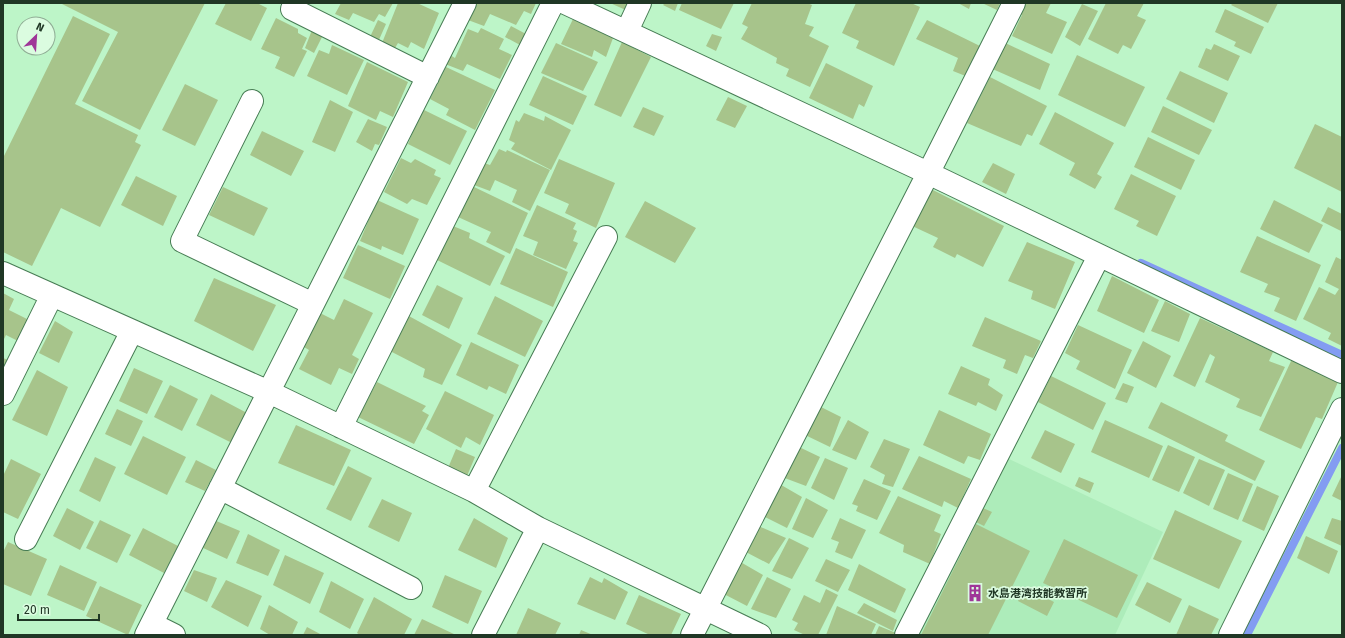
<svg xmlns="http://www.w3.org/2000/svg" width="1345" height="638" font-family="'Fira Sans','Noto Sans JP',sans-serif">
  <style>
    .built { fill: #adecba }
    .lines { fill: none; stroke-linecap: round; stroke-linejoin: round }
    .stream { stroke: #839cf2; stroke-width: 8 }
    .building { fill: #a7c48b }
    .minor-casing { stroke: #477c54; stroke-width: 24 }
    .minor { stroke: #fff; stroke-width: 22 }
    .labels { text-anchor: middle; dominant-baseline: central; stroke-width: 3.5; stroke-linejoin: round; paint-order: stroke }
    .poi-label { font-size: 11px; font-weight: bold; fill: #203725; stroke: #dbfce0; text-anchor: start }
  </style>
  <rect width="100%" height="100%" fill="#bdf5c8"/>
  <path class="built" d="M1007,458L1163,532L1115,635H919Z"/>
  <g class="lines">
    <path class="stream" d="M1141,263L1342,355
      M1247,635L1342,448"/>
  </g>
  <path class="building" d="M60,3H205L140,130L82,101L118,32Z
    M226,3H257L267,8L251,41L215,24Z
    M341,3H393L385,17L379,14L374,22L353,13L349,20L335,14Z
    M398,3H417L439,13L424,49L411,42L408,48L398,43L395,48L382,43Z
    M476,3H536L531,14L524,11L516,25L490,14L484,26L468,20Z
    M610,3H637L628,11Z
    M665,3H678L675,11L663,5Z
    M682,3H734L721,29L679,10Z
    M752,3H807L812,5L805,24L814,27L809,36L829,46L810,87L786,76L789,69L776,63L777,58L741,39L748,27L742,24Z
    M856,3H911L920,7L894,66L856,48L859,41L842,33Z
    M958,3H971L969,9Z
    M982,3H1000L997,10Z
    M1022,3H1051L1046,13L1067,22L1052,54L1012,36L1022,15L1017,12Z
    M1106,3H1144L1137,16L1146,20L1131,49L1123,45L1118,54L1088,39Z
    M1233,3H1278L1268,23L1231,5Z
    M1082,4L1098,11L1080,46L1065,37Z
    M1225,9L1264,27L1251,54L1234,46L1236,42L1215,32Z
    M73,16L110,34L75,104L138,135L135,142L141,145L100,227L61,208L32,266L3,252V158Z
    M276,18L298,29V33L307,38L302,49L307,51L294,77L275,68L280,57L261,49Z
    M573,19L613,38L606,57L594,50L592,57L561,44Z
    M378,20L386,24L378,42L369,39Z
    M927,20L980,46L968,77L953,71L958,58L916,39Z
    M511,26L526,34L520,45L505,37Z
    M481,28L504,39L499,49L512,55L500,79L467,64L463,71L445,64L450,55L455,58L468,29L478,33Z
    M312,30L323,35L314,53L305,48Z
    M712,34L722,37L716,51L706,46Z
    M1001,41L1050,64L1040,90L988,67Z
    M622,42L651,57L621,117L594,105Z
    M556,43L598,62L583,91L541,73Z
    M1214,44L1240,56L1228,81L1198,67L1206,48L1211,50Z
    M332,45L364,60L347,95L307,76L319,50L329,54Z
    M1077,55L1145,87L1125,127L1058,95Z
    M367,62L408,82L393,117L380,111L376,120L348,106Z
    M826,63L873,86L864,107L859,104L853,119L809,98Z
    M446,67L495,90L475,130L446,115L449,109L430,99Z
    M1180,71L1228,93L1214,123L1166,99Z
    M543,76L587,96L573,125L529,105Z
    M990,77L1047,106L1032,136L1027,134L1021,146L967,123Z
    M185,84L218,100L195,146L162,130Z
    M728,97L747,106L735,128L716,120Z
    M330,100L353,112L335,152L312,142Z
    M1163,106L1212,130L1199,155L1151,132Z
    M643,107L664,116L654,136L633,127Z
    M422,109L467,131L450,165L408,144Z
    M1055,112L1114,143L1097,174L1102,177L1095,189L1069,175L1075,163L1039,144Z
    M524,113L544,121L545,116L571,130L551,170L511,149L515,143L509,140L516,120L519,122Z
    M368,119L387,127L379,145L375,144L372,151L356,142Z
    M1315,124L1342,137V192L1294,168Z
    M262,131L304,151L291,176L250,155Z
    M1148,137L1195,160L1181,190L1134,167Z
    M499,149L506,152L507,150L550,170L530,211L512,202L517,190L495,180L490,191L474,185L484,163L490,165Z
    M401,158L411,163L415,159L436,170L434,175L441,178L427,205L412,199L407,204L384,192Z
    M559,159L615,183L596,228L565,213L569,204L544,193Z
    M993,163L1015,174L1006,194L982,182Z
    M1131,174L1176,196L1157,236L1136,226L1139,221L1114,209Z
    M136,176L177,196L163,226L121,205Z
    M472,186L528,213L510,254L486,242L491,232L458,217Z
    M223,187L268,208L254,236L209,215Z
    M929,188L1004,226L983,267L957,254L955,258L933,247L938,238L910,225Z
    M377,200L419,219L403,255L382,246L381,250L360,241Z
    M1274,200L1323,225L1309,253L1260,229Z
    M645,201L696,228L675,263L625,237Z
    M537,205L576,223L573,229L577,231L573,241L578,243L566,269L533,255L538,242L523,236Z
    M1328,207L1342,214L1341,231L1321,221Z
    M453,226L470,233L469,238L505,256L490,286L437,260Z
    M1257,236L1321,265L1296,321L1274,311L1280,298L1264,292L1268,284L1240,272Z
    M1027,242L1075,262L1055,309L1031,299L1033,291L1008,281Z
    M358,245L405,266L390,299L343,278Z
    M516,248L568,272L553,307L500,284Z
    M1336,257L1342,260V346L1328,339L1331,333L1303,319L1319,287L1335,295L1339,289L1325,282Z
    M1112,276L1159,300L1144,333L1097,311Z
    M214,278L276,305L253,351L194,321Z
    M437,285L463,298L449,329L422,315Z
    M3,293L14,299L9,310L31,321L20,342L6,335L3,341Z
    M495,296L543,321L525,357L477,334Z
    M344,299L373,313L352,355L359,359L352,374L339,368L331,385L299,369L309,350L304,347L320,313L334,320Z
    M1165,301L1190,314L1179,342L1151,331Z
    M407,315L462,345L442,385L423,377L425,369L390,351Z
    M985,317L1041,341L1033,358L1025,355L1017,374L1003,368L1006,360L972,346Z
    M1200,318L1273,352L1269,361L1285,367L1261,417L1236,407L1240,399L1205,382L1215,357L1210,354L1195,387L1173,376Z
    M55,321L73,332L59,363L39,353Z
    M1078,325L1132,350L1115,389L1076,369L1080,361L1065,353Z
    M1143,341L1171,356L1156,388L1127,373Z
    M471,342L519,365L506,394L489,386L487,390L456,375Z
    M3,358L8,360L3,370Z
    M1292,359L1338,382L1322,419L1316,417L1301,449L1259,430Z
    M961,366L990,379L988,385L1003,395L996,411L978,402L976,406L948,394Z
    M134,368L163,381L147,414L119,401Z
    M37,370L68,387L47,436L12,420Z
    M1051,376L1106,403L1093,430L1038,402Z
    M377,382L426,406L422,411L429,415L414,444L358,417Z
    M1123,383L1134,387L1127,403L1115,399Z
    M170,385L198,399L182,431L154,417Z
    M445,391L494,415L480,445L466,437L461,448L426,429Z
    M211,394L247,413L232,443L196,425Z
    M1161,402L1228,435L1225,441L1265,461L1255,481L1148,428Z
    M815,404L841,417L830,447L803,434Z
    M117,409L143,421L131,446L105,434Z
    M939,410L991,434L980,460L968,456L964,464L923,445Z
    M848,420L869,432L856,460L832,450Z
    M1105,420L1163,446L1149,478L1091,452Z
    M296,425L351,450L334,486L278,463Z
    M1045,430L1075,444L1061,473L1031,458Z
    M143,436L186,457L167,495L124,474Z
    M884,439L910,449L893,487L882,484L885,475L870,467Z
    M1168,445L1195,457L1179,492L1152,480Z
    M797,446L820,457L806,486L782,477Z
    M456,449L475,457L467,476L448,468Z
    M919,456L971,479L958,508L944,501L942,507L902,489Z
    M95,457L116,467L100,502L79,491Z
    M825,458L848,468L834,500L811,488Z
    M11,459L41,474L18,519L3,512V476Z
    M1199,459L1225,470L1209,506L1183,493Z
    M196,460L216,470L205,491L185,482Z
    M348,466L372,478L351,521L326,509Z
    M1228,473L1253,484L1238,520L1213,509Z
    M1342,475V501L1332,496Z
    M1079,477L1094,483L1090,493L1075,486Z
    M864,479L891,491L877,520L856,511L858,506L852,504Z
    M776,482L802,497L787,528L761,515Z
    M1257,486L1279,496L1264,531L1242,521Z
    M898,496L941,515L934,531L941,534L930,564L903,552L904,545L879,533Z
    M806,498L828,510L813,538L792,529Z
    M382,499L412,513L399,542L368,527Z
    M67,508L94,522L80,550L53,536Z
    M983,508L992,512L984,526L976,522Z
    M1175,510L1242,541L1219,589L1153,559Z
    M474,518L508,538L496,568L458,550Z
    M840,518L866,530L852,559L835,552L839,542L831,539Z
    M1332,518L1342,521V546L1324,538Z
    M100,520L131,535L117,563L86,548Z
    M214,520L240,531L227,559L201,547Z
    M754,524L786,538L769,564L742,550Z
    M976,524L1030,551L988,635H921Z
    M143,528L178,546L164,573L129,555Z
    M248,534L280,550L268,576L236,563Z
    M1306,536L1338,551L1329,574L1297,558Z
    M789,538L809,548L792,579L772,571Z
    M1064,539L1138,575L1117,618L1043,583Z
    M8,542L47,559L31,596L3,584V552Z
    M285,555L324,573L310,604L273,585Z
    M826,559L850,570L838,592L815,581Z
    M737,560L763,575L747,606L720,592Z
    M859,564L906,589L895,613L848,590Z
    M60,565L97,582L84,611L47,595Z
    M194,570L217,578L207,602L184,591Z
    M445,575L482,591L468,624L432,607Z
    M590,577L602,583L604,578L628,592L615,620L577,604Z
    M767,577L791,589L776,618L751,609Z
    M226,580L262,596L248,627L211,607Z
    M331,581L364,599L350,629L319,612Z
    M1147,582L1182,599L1170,623L1135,605Z
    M100,586L142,605L128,635L86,616Z
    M1025,587L1054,602L1047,616L1018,601Z
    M826,589L838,595L818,635H805L794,630L798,623L792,620L804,595L820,603Z
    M639,595L681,614L671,635H650L626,624Z
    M374,597L412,619L404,635H360L357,633Z
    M864,603L897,620L893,631L857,613Z
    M269,605L298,622L292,635H270L260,629Z
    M1189,605L1219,619L1211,635H1176Z
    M837,606L876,624L871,635H826Z
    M528,608L561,623L555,635H516Z
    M422,619L456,635H414Z
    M879,626L896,633L894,635H875Z
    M307,627L322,635H303Z
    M581,630L593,635H579Z"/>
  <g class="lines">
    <g class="minor-casing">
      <path id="minor" d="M565,3L928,173L1342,372
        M292,9L428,77
        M627,31L640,3
        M252,101L182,241L313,304
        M3,273L269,392L474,491L538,528L760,635
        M3,394L52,295
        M341,427L553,3
        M220,488L411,588
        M474,491L606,237
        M26,539L132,331
        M152,624L174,635
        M146,635L465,3
        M483,635L538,528
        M692,635L936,158L1014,3
        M906,635L1099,256
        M1230,635L1342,409"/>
    </g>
    <use href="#minor" class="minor"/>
  </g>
  <defs>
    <g id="building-bare" transform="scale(1.38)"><path d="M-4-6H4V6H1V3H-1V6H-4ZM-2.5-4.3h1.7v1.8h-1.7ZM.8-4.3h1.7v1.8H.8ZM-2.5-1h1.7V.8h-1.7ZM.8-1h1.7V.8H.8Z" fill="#9f3698" stroke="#dbfce0" stroke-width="2.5" paint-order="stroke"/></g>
  </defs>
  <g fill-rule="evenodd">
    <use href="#building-bare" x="975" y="593"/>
  </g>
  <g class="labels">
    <g class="poi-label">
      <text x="988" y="593">水島港湾技能教習所</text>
    </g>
  </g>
  <rect width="1345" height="638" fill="none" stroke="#203725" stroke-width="8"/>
  <g transform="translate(36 36) rotate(25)"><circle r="19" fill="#dbfce0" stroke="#90ad95"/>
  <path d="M0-3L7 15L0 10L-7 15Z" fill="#9f3698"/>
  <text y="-6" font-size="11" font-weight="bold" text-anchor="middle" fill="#203725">N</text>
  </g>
  <path d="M18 614v6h81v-6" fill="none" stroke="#203725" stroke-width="2"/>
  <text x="24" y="614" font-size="12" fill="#203725" stroke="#dbfce0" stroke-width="3" paint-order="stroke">20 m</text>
</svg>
